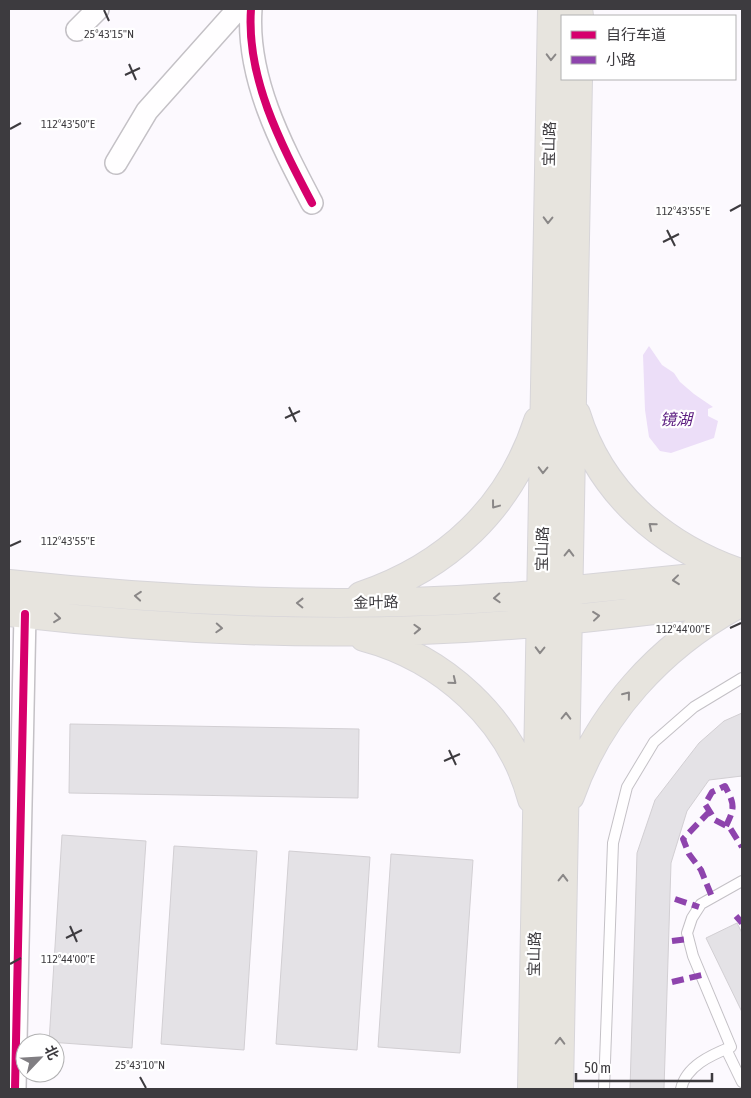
<svg xmlns="http://www.w3.org/2000/svg" width="751" height="1098" font-family="'Asap Condensed','Noto Sans SC',sans-serif">
  <style>
    .water { fill: #ecdef8 }
    .building { fill: #e4e2e6; stroke: #d2cfd3 }
    .lines { fill: none; stroke-linecap: round; stroke-linejoin: round }
    .lane-casing { stroke: #c4c1c6; stroke-width: 12 }
    .street-casing { stroke: #c4c1c6; stroke-width: 24 }
    .primary-casing { stroke: #d7d5d9; stroke-width: 30 }
    .lane { stroke: #fffeff; stroke-width: 10 }
    .street { stroke: #fffeff; stroke-width: 21 }
    .primary { stroke: #e7e4de; stroke-width: 28 }
    .quiet { stroke: #8e44ad; stroke-width: 6; stroke-dasharray: 12 6; stroke-linecap: butt }
    .cycleway-casing { stroke: #fff; stroke-width: 11 }
    .cycleway { stroke: #d6006c; stroke-width: 8 }
    .oneway { stroke: #8a8787 }
    .ticks { fill: none; stroke: #3d3b3f; stroke-width: 2 }
    .labels { text-anchor: middle; dominant-baseline: central; stroke-width: 4.5; stroke-linejoin: round; paint-order: stroke }
    .street-label { font-size: 15px; fill: #3d3b3f; stroke: #fff }
    .water-label { font-size: 16px; font-style: italic; fill: #5a1b7f; stroke: #fff }
    .ticks-label { font-size: 12px; text-anchor: middle; fill: #3d3b3f; stroke: #fff; stroke-width: 4.5; stroke-linejoin: round; paint-order: stroke }
  </style>
  <rect width="100%" height="100%" fill="#fcf9fe"/>
  <path class="water" d="M649,346L662,365L674,373L680,382L694,394L713,407L708,409V416L718,421L714,438L671,453L660,451L649,437L645,410L643,355Z"/>
  <path class="building" d="M742,713V776L709,780L687,811L671,863L664,1089H630L637,853L655,800L699,743L724,721Z
    M70,724L359,729L358,798L69,793Z
    M62,835L146,841L132,1048L49,1042Z
    M174,846L257,851L244,1050L161,1044Z
    M289,851L370,857L357,1050L276,1044Z
    M391,854L473,860L460,1053L378,1047Z
    M737,923L742,933V1012L706,938Z"/>
  <g class="lines">
    <g class="lane-casing">
      <path id="lane" d="M726,1049L742,1082
        M604,1089L613,843L627,787L654,742L694,707L742,678
        M681,1089C686,1066 711,1055 731,1047L693,956L687,933L692,918L701,904L742,881"/>
    </g>
    <g class="street-casing">
      <path id="street" d="M251,9C246,78 281,144 312,203
        M77,30L98,9
        M116,163L147,111L238,9
        M15,1089L25,614"/>
    </g>
    <g class="primary-casing">
      <path id="primary" d="M578,9L579,16
        M576,414C600,492 661,545 737,572
        M9,584C174,602 340,609 506,597C532,596 558,592 585,589C637,584 690,578 742,573
        M361,596C447,567 510,508 538,421
        M9,612C174,631 343,638 510,625C587,619 665,608 742,600
        M364,637C443,658 511,719 532,799
        M570,796C599,713 660,647 736,605
        M532,1089L552,9
        M559,1089L578,79"/>
    </g>
    <use href="#lane" class="lane"/>
    <use href="#street" class="street"/>
    <use href="#primary" class="primary"/>
    <path class="quiet" d="M710,811L683,839L689,854L701,870L712,897
      M726,826C735,807 735,805 725,786L712,792L705,804L715,820L730,828L742,847
      M675,899L699,907
      M736,916L742,923
      M672,941L688,939
      M672,982L702,975"/>
    <g class="cycleway-casing">
      <path id="cycleway" d="M251,9C246,78 281,144 312,203
        M15,1089L25,614"/>
    </g>
    <use href="#cycleway" class="cycleway"/>
  </g>
  <defs><path id="oneway-chevron" d="M-2-3.5L2.5 0L-2 3.5" fill="none" stroke-width="1.6" stroke-linecap="round" stroke-linejoin="round" transform="scale(1.25)"/></defs>
  <g class="oneway">
    <use href="#oneway-chevron" transform="translate(551 57) rotate(91)"/>
    <use href="#oneway-chevron" transform="translate(548 220) rotate(91)"/>
    <use href="#oneway-chevron" transform="translate(543 470) rotate(91)"/>
    <use href="#oneway-chevron" transform="translate(495 505) rotate(127)"/>
    <use href="#oneway-chevron" transform="translate(652 526) rotate(-140)"/>
    <use href="#oneway-chevron" transform="translate(569 553) rotate(-89)"/>
    <use href="#oneway-chevron" transform="translate(676 580) rotate(174)"/>
    <use href="#oneway-chevron" transform="translate(138 596) rotate(-175)"/>
    <use href="#oneway-chevron" transform="translate(497 598) rotate(177)"/>
    <use href="#oneway-chevron" transform="translate(300 603) rotate(-179)"/>
    <use href="#oneway-chevron" transform="translate(596 616) rotate(-6)"/>
    <use href="#oneway-chevron" transform="translate(57 618) rotate(6)"/>
    <use href="#oneway-chevron" transform="translate(219 628) rotate(3)"/>
    <use href="#oneway-chevron" transform="translate(417 629) rotate(-2)"/>
    <use href="#oneway-chevron" transform="translate(540 650) rotate(91)"/>
    <use href="#oneway-chevron" transform="translate(453 681) rotate(39)"/>
    <use href="#oneway-chevron" transform="translate(627 695) rotate(-51)"/>
    <use href="#oneway-chevron" transform="translate(566 716) rotate(-89)"/>
    <use href="#oneway-chevron" transform="translate(563 878) rotate(-89)"/>
    <use href="#oneway-chevron" transform="translate(560 1041) rotate(-89)"/>
  </g>
  <path class="ticks" d="M104,10L109,21M129,64L136,80M125,75L140,68M10,129L21,123M730,211L741,205M667,230L675,246M663,242L679,234M289,407L296,422M285,418L300,411M10,546L21,541M730,628L741,623M449,750L456,765M444,761L460,754M70,926L77,942M66,938L82,930M10,964L21,958M140,1077L146,1088"/>
  <g class="labels">
    <g class="street-label">
      <text transform="translate(549 144) rotate(-89)">宝山路</text>
      <text transform="translate(542 549) rotate(-89)">宝山路</text>
      <text transform="translate(376 602) rotate(-1)">金叶路</text>
      <text transform="translate(534 954) rotate(-89)">宝山路</text>
    </g>
    <g class="water-label">
      <text x="676" y="419">镜湖</text>
    </g>
  </g>
  <g class="ticks-label">
    <text x="109" y="38">25°43'15"N</text>
    <text x="68" y="128">112°43'50"E</text>
    <text x="683" y="215">112°43'55"E</text>
    <text x="68" y="545">112°43'55"E</text>
    <text x="683" y="633">112°44'00"E</text>
    <text x="68" y="963">112°44'00"E</text>
    <text x="140" y="1069">25°43'10"N</text>
  </g>
  <rect width="751" height="1098" fill="none" stroke="#3d3b3f" stroke-width="20"/>
  <rect x="561" y="15" width="175" height="65" fill="#ffffff" stroke="#b1b1b2"/>
  <rect x="571" y="31" width="25" height="8" fill="#d6006c" stroke="#b1b1b2"/>
  <text x="606" y="40" font-size="15" fill="#3d3b3f">自行车道</text>
  <rect x="571" y="56" width="25" height="8" fill="#8e44ad" stroke="#b1b1b2"/>
  <text x="606" y="65" font-size="15" fill="#3d3b3f">小路</text>
  <g transform="translate(40 1058) rotate(65)"><circle r="24" fill="#ffffff" stroke="#b1b1b2"/>
  <path d="M0-4L9 19L0 12L-9 19Z" fill="#807e82"/>
  <text y="-8" font-size="14" font-weight="bold" text-anchor="middle" fill="#3d3b3f">北</text>
  </g>
  <path d="M576 1073v8h136v-8" fill="none" stroke="#3d3b3f" stroke-width="2.5"/>
  <text x="584" y="1073" font-size="15" fill="#3d3b3f" stroke="#ffffff" stroke-width="4" paint-order="stroke">50 m</text>
</svg>
